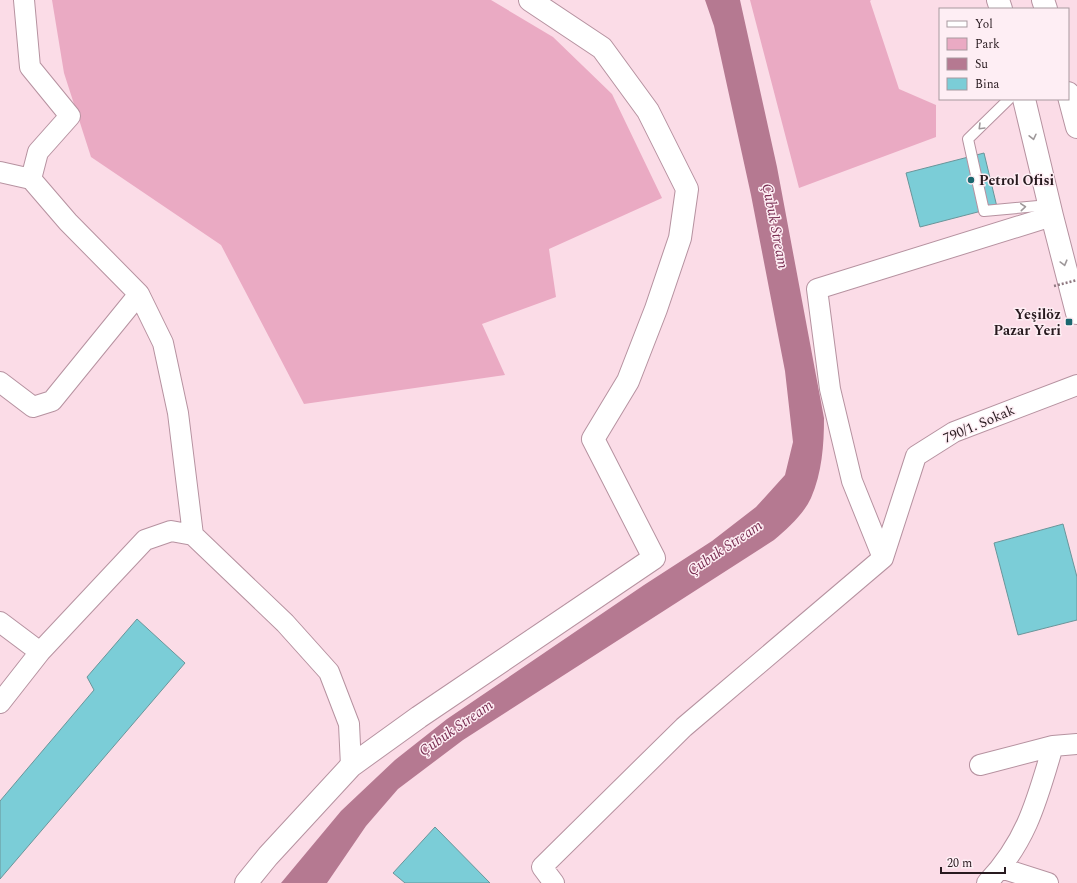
<svg xmlns="http://www.w3.org/2000/svg" width="1077" height="883" font-family="Spectral,serif">
  <style>
    .green { fill: #eaaac3 }
    .water { fill: #b57991 }
    .building { fill: #7bcdd7; stroke: #6a959a }
    .lines { fill: none; stroke-linecap: round; stroke-linejoin: round }
    .service-casing { stroke: #b692a0; stroke-width: 12 }
    .minor-casing { stroke: #b692a0; stroke-width: 22 }
    .tertiary-casing { stroke: #b692a0; stroke-width: 24 }
    .trunk-casing { stroke: #b692a0; stroke-width: 24 }
    .service { stroke: #fff; stroke-width: 10 }
    .minor { stroke: #fff; stroke-width: 20 }
    .tertiary { stroke: #fff; stroke-width: 22 }
    .trunk { stroke: #fff; stroke-width: 22 }
    .path-bridge { stroke: #8f7880; stroke-width: 2.5; stroke-dasharray: 2 2; stroke-linecap: butt }
    .oneway { stroke: #9e989a }
    .poi-dot { fill: #1b676f; stroke: #feeef4; stroke-width: 1.5 }
    .labels { text-anchor: middle; dominant-baseline: central; stroke-width: 3; stroke-linejoin: round; paint-order: stroke }
    .poi-label { font-size: 14px; font-weight: bold; fill: #281a1f; stroke: #feeef4; text-anchor: start }
    .street-label { font-size: 14px; fill: #281a1f; stroke: #feeef4 }
    .water-label { font-size: 15px; font-style: italic; fill: #7a2f53; stroke: #feeef4 }
  </style>
  <rect width="100%" height="100%" fill="#fbdce7"/>
  <path class="green" d="M52,0H491L553,37L612,94L662,198L549,249L556,297L482,324L505,375L304,404L221,245L91,157L64,73Z
    M750,0H871L870,1L899,89L936,105V137L799,188Z"/>
  <path class="water" d="M705,0H740L777,167L824,418C824,445 822,473 811,498C803,515 788,528 774,540L463,740L398,789L366,826L327,883H281L341,811L395,760L447,719L644,585L712,541L756,507L785,475L793,442L785,371L751,195L714,26Z"/>
  <path class="building" d="M984,153L997,207L920,227L906,173Z
    M1063,524L1077,577V620L1018,635L994,543Z
    M137,619L185,663L0,879V801L94,690L87,677Z
    M435,827L490,883H405L393,873Z"/>
  <g class="lines">
    <g class="service-casing">
      <path id="service" d="M1009,99L968,139L984,211L1049,205"/>
    </g>
    <g class="minor-casing">
      <path id="minor" d="M0,172L31,179
        M0,382L33,407L52,401L139,294L68,222L31,179L38,152L70,116L30,67L24,0
        M193,535L285,623L329,672L349,724L351,766
        M883,558L852,481L830,389L817,289L1052,216
        M883,558L916,456L954,432L1077,385
        M0,622L40,652L145,540L171,531L193,535L178,413L163,343L139,294
        M0,703L40,652
        M980,765L1053,746L1077,744
        M1001,868L1048,883
        M554,883L542,867L684,727L883,558
        M987,883C1027,841 1037,800 1053,746"/>
    </g>
    <g class="tertiary-casing">
      <path id="tertiary" d="M246,883L268,856L351,766L419,717L654,558L593,439L628,381L656,309L680,238L687,189L648,111L602,48L530,0"/>
    </g>
    <g class="trunk-casing">
      <path id="trunk" d="M998,0L1001,9
        M1043,0L1046,9
        M1068,93L1077,127
        M1024,99L1052,216L1077,313"/>
    </g>
    <use href="#service" class="service"/>
    <use href="#minor" class="minor"/>
    <use href="#tertiary" class="tertiary"/>
    <use href="#trunk" class="trunk"/>
    <path class="path-bridge" d="M1054,286L1077,280"/>
  </g>
  <defs><path id="oneway-chevron" d="M-2-3.5L2.5 0L-2 3.5" fill="none" stroke-width="1.6" stroke-linecap="round" stroke-linejoin="round"/></defs>
  <g class="oneway">
    <use href="#oneway-chevron" transform="translate(981 127) rotate(135)"/>
    <use href="#oneway-chevron" transform="translate(1033 137) rotate(77)"/>
    <use href="#oneway-chevron" transform="translate(1023 207) rotate(-5)"/>
    <use href="#oneway-chevron" transform="translate(1064 263) rotate(75)"/>
  </g>
  <g class="poi-dot">
    <circle cx="971" cy="180" r="4"/>
    <rect x="1065" y="318" width="8" height="8" rx="2"/>
  </g>
  <g class="labels">
    <g class="poi-label">
      <text x="979" y="180">Petrol Ofisi</text>
      <text x="1061" y="314" text-anchor="end">Yeşilöz<tspan x="1061" dy="16">Pazar Yeri</tspan></text>
    </g>
    <g class="street-label">
      <text transform="translate(979 424) rotate(-23)">790/1. Sokak</text>
    </g>
    <g class="water-label">
      <text transform="translate(775 226) rotate(79)">Çubuk Stream</text>
      <text transform="translate(725 548) rotate(-34)">Çubuk Stream</text>
      <text transform="translate(456 728) rotate(-35)">Çubuk Stream</text>
    </g>
  </g>
  <rect x="939" y="8" width="130" height="92" fill="#feeef4" stroke="#a8999f"/>
  <rect x="947" y="21" width="20" height="6" fill="#ffffff" stroke="#a8999f"/>
  <text x="975" y="28" font-size="12" fill="#281a1f">Yol</text>
  <rect x="947" y="38" width="20" height="12" fill="#eaaac3" stroke="#a8999f"/>
  <text x="975" y="48" font-size="12" fill="#281a1f">Park</text>
  <rect x="947" y="58" width="20" height="12" fill="#b57991" stroke="#a8999f"/>
  <text x="975" y="68" font-size="12" fill="#281a1f">Su</text>
  <rect x="947" y="78" width="20" height="12" fill="#7bcdd7" stroke="#a8999f"/>
  <text x="975" y="88" font-size="12" fill="#281a1f">Bina</text>
  <path d="M941 867v6h64v-6" fill="none" stroke="#281a1f" stroke-width="2"/>
  <text x="947" y="867" font-size="12" fill="#281a1f" stroke="#feeef4" stroke-width="3" paint-order="stroke">20 m</text>
</svg>
